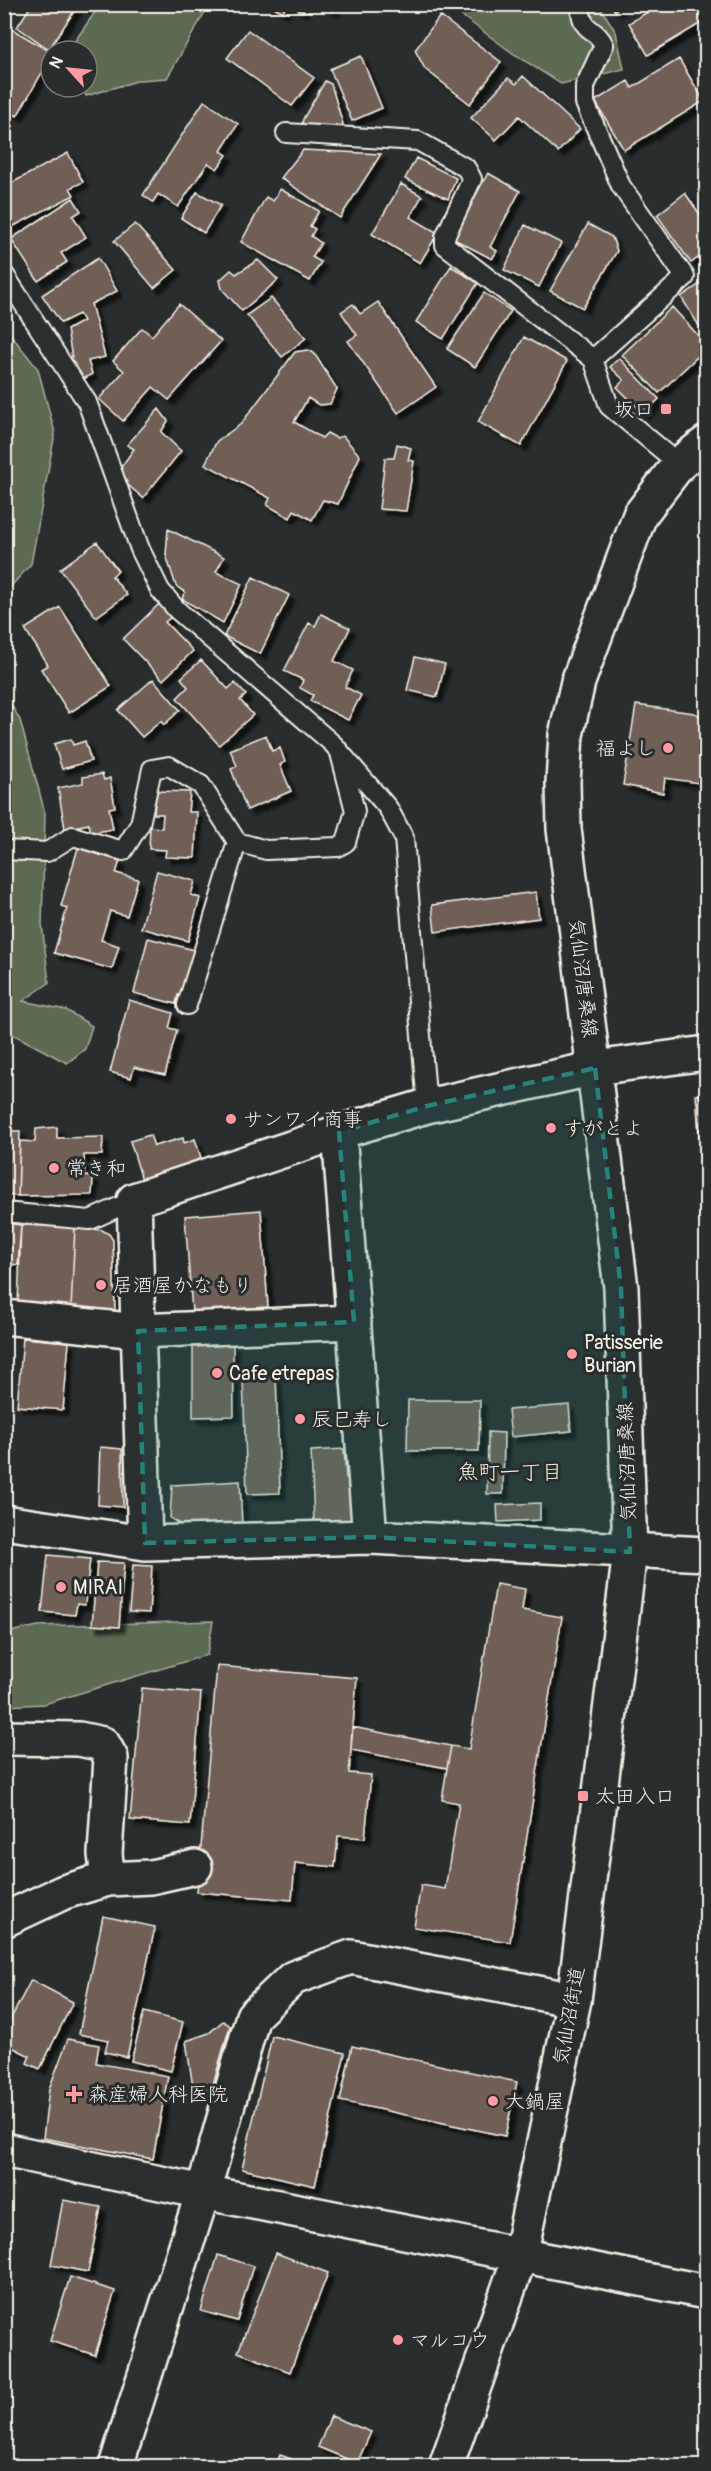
<svg xmlns="http://www.w3.org/2000/svg" width="711" height="2471" font-family="Pangolin,'Klee One',sans-serif">
  <style>
    .green { fill: #5b6a52; stroke: #a8ae9d; stroke-width: 1.5 }
    .building { fill: #6f5e56; stroke: #f4f1e8; stroke-width: 1.5; filter: url(#shadow) }
    .lines { fill: none; stroke-linecap: round; stroke-linejoin: round }
    .lane-casing { stroke: #f4f1e8; stroke-width: 22 }
    .street-casing { stroke: #f4f1e8; stroke-width: 38 }
    .primary-casing { stroke: #f4f1e8; stroke-width: 38 }
    .lane { stroke: #2a2d2e; stroke-width: 18 }
    .street { stroke: #2a2d2e; stroke-width: 33 }
    .primary { stroke: #2a2d2e; stroke-width: 33 }
    .marked { fill: #26827a; fill-opacity: 0.2; stroke: #26827a; stroke-width: 4.5; stroke-dasharray: 12 8; stroke-linejoin: round }
    .poi-dot { fill: #ff9aa2; stroke: #2a2d2e; stroke-width: 2 }
    .labels { text-anchor: middle; dominant-baseline: central; stroke-width: 6; stroke-linejoin: round; paint-order: stroke }
    .poi-label { font-size: 20px; fill: #f4f1e8; stroke: #2a2d2e; text-anchor: start }
    .street-label { font-size: 20px; fill: #f4f1e8; stroke: #2a2d2e }
    .neighbourhood-label { font-size: 21px; fill: #f4f1e8; stroke: #2a2d2e }
  </style>
  <defs>
    <filter id="shadow"><feDropShadow dx="5.5" dy="5.5" stdDeviation="1.5" flood-color="#0009"/></filter>
  </defs>
  <rect width="100%" height="100%" fill="#2a2d2e"/>
  <filter id="ink" filterUnits="userSpaceOnUse"><feTurbulence type="fractalNoise" baseFrequency=".0167" numOctaves="2"/><feDisplacementMap in="SourceGraphic" scale="12" xChannelSelector="R" yChannelSelector="G"/><feConvolveMatrix kernelMatrix="1 2 1 2 8 2 1 2 1" color-interpolation-filters="sRGB"/></filter>
  <g filter="url(#ink)">
    <path class="green" d="M100,5V4L209,5L167,78L140,80L86,96L83,87H87V51H70V48Z
      M447,5H599L616,32L624,69L561,84L514,54Z
      M4,326L38,369L55,433L31,564L5,593Z
      M4,692L20,720L45,813L42,924L49,983L23,1001L66,1010L92,1026L85,1049L67,1063L5,1030Z
      M213,1621L207,1655L44,1704L5,1706V1633L38,1626Z"/>
    <path class="building" d="M32,4H79L49,49L17,27Z
      M268,4H287L283,12Z
      M288,4H306L302,12Z
      M320,4H336L333,11Z
      M610,4H624L615,11Z
      M661,4H705L706,20L648,55L629,23Z
      M440,16L501,62L470,104L425,69L415,50Z
      M5,25L51,52V57L17,116L9,111L4,119Z
      M248,30L314,78L292,106L227,58Z
      M361,56L382,108L352,121L330,69Z
      M679,59L704,101L624,150L595,101L628,81L632,88Z
      M523,76L580,129L558,152L519,116L496,140L471,118L508,78L516,84Z
      M325,81L331,84L345,131L301,129L303,119Z
      M204,101L238,124L221,151L227,155L217,169L208,163L178,207L158,194L153,202L143,195Z
      M303,150L381,154L340,218L281,178Z
      M68,153L83,182L70,188L74,195L10,228L4,218V187Z
      M416,158L456,178L448,199L405,179Z
      M488,173L520,191L490,247L497,251L492,259L452,238Z
      M401,184L422,196L410,217L438,233L420,263L372,234Z
      M280,189L319,211L310,226L315,229L311,236L321,243L312,257L321,262L310,281L241,242L266,197L273,201Z
      M197,192L221,205L204,233L181,218Z
      M685,193L706,223V252L691,263L657,215Z
      M73,198L81,211L73,216L86,237L61,253L67,262L38,281L11,239Z
      M135,224L176,270L154,288L114,241Z
      M588,224L612,237L617,251L583,308L550,291Z
      M525,225L561,243L539,287L504,270Z
      M98,258L117,291L91,304L105,357L88,361L92,374L82,380L67,360L72,357L67,330L83,321L79,314L61,323L42,295Z
      M258,260L278,280L242,311L222,289L220,280L231,270L236,274Z
      M451,266L478,283L443,339L416,322Z
      M706,280V337L681,297Z
      M484,293L511,311L475,367L447,349Z
      M271,298L306,338L282,357L247,315Z
      M378,302L436,387L398,413L348,341L357,335L341,312L353,304L360,314Z
      M179,304L221,341L169,400L153,387L123,421L99,399L124,371L113,361L142,328L152,336Z
      M672,307L706,344V358L702,362L697,357L659,393L622,355Z
      M524,337L567,361L521,446L478,422Z
      M308,350L314,353L337,389L330,404L319,405L308,398L294,422L322,438L327,433L336,438L343,436L360,456L338,504L323,500L312,520L294,510L290,518L267,505L270,498L205,464L217,441L241,424L295,352Z
      M619,358L659,399L644,414L617,387L624,380L610,367Z
      M159,409L168,421L161,432L181,451L143,498L122,480L121,467L134,449L127,445Z
      M397,444L411,448L408,460L414,461L406,511L379,509L385,458H394Z
      M168,529L224,557L216,572L242,584L223,623L182,599L185,592L176,586L166,555Z
      M97,542L118,571L112,576L127,595L96,617L60,569Z
      M253,577L289,595L260,654L224,636Z
      M159,604L171,617L165,622L193,651L163,680L123,639Z
      M60,607L111,686L69,713L41,669L48,665L25,629Z
      M321,614L350,628L334,661L353,670L345,687L361,695L348,720L310,701L313,695L300,688L303,680L284,671L309,623L315,626Z
      M415,657L445,664L437,697L407,690Z
      M201,660L228,689L235,683L246,695L240,700L253,715L219,745L177,698L188,687L181,678Z
      M153,679L180,710L164,725L161,721L142,737L118,710Z
      M636,705L694,713L706,718V784L665,778L663,793L623,785Z
      M266,735L272,751L280,748L285,762L280,765L291,791L247,810L231,769L237,766L230,750Z
      M71,739L73,745L85,741L91,761L62,769L54,744Z
      M102,774L104,780L110,778L115,807L109,808L113,829L91,833L89,824L65,829L58,788L83,783V777Z
      M156,791L190,792L188,812H197L195,858L165,857L166,850L149,849L150,827L162,828L163,814H154Z
      M78,848L120,861L116,873L138,879L127,916L110,911L101,940L119,946L112,969L54,953L67,908L61,906Z
      M157,871L195,881L191,895L200,898L188,941L141,928Z
      M536,892L539,918L435,932L432,905Z
      M148,938L198,951L185,997L178,995L176,1004L134,993Z
      M129,1000L173,1013L169,1028L177,1030L165,1075L134,1067L131,1078L110,1072Z
      M706,1094V1158L701,1159L696,1095Z
      M57,1127V1138L103,1137L102,1155H84L85,1176L93,1177L92,1195L18,1196L20,1141L35,1142L36,1129Z
      M4,1131H20L18,1196L4,1195Z
      M150,1135L154,1146L183,1138L184,1143L195,1139L203,1164L143,1183L130,1141Z
      M261,1210L268,1307L192,1312L185,1216Z
      M4,1223L21,1225L18,1265L4,1263Z
      M21,1225L75,1227L71,1310L18,1304Z
      M75,1227L102,1230L109,1234L113,1240L115,1311L107,1315L71,1310Z
      M23,1338L69,1342L63,1410L17,1406Z
      M233,1344L234,1416L193,1417V1345Z
      M276,1376L280,1493L247,1494L243,1377Z
      M408,1400H480L479,1451H407Z
      M569,1405L571,1431L511,1437L508,1410Z
      M488,1432L504,1433L503,1494H487Z
      M100,1447L122,1449L123,1507L98,1505Z
      M344,1449L346,1478H356L358,1520L314,1522L311,1451Z
      M240,1481L242,1527L181,1525L170,1518L172,1485Z
      M540,1503V1520L498,1522L497,1505Z
      M48,1555L90,1559L85,1605L77,1604L75,1615L42,1612Z
      M97,1562L124,1563L119,1627L92,1625Z
      M133,1565L152,1566L149,1613L129,1612Z
      M496,1584L525,1589L522,1610L562,1617L510,1942L414,1927L421,1885L445,1889L459,1803L442,1800L447,1768L451,1746L469,1749Z
      M217,1666L357,1678L349,1773L371,1775L365,1838L338,1836L335,1867L295,1863L292,1900L197,1892Z
      M142,1688L201,1693L190,1825L130,1820Z
      M352,1727L451,1746L447,1768L351,1750Z
      M103,1916L155,1927L127,2057L105,2052L108,2040L79,2034Z
      M31,1980L73,2002L40,2069L27,2063L30,2056L4,2043V2032Z
      M144,2012L183,2022L171,2071L131,2061Z
      M223,2021L230,2026L209,2098L194,2094L186,2041L209,2033Z
      M272,2036L345,2053L315,2186L242,2169Z
      M68,2039L99,2045L96,2063L168,2076L153,2159L43,2138L49,2089Z
      M352,2046L517,2082L505,2136L340,2101Z
      M63,2200L101,2207L88,2272L51,2265Z
      M276,2253L328,2273L290,2372L238,2352Z
      M218,2255L253,2266L237,2321L201,2311Z
      M70,2277L115,2291L95,2355L50,2341Z
      M331,2416L371,2432L357,2463L318,2447Z
      M280,2455L311,2466H276Z"/>
    <g class="lines">
      <g class="lane-casing">
        <path id="lane" d="M580,4C582,36 594,24 604,45L585,86V103L621,186L685,277L593,359
          M286,133L418,141L466,168L472,179L445,237V245L593,359L609,406L679,464
          M4,274L87,402L140,549L160,590L177,610L333,744L388,808L404,838L427,1106
          M237,842L266,850L338,847L346,842L355,811L341,757
          M4,850L47,852L73,836L123,851L140,824L152,769L169,766L201,785L237,842L187,1005
          M4,1212L90,1220L134,1200"/>
      </g>
      <g class="street-casing">
        <path id="street" d="M339,1132L370,1537
          M4,1317L138,1331L354,1322
          M4,1522L145,1543L370,1537L706,1554
          M145,1543L134,1200L339,1132L427,1106L595,1068L706,1053
          M4,1738L79,1739L103,1744L111,1758L105,1854L108,1879
          M4,1920L64,1892L108,1879L151,1877L195,1867
          M4,2150L203,2192L706,2292
          M116,2466L203,2192L253,2016L293,1978L351,1957L574,2000"/>
      </g>
      <g class="primary-casing">
        <path id="primary" d="M446,2466L520,2256L574,2000L630,1552L621,1288L564,829L563,782L566,735L578,682L640,515L679,464L706,443"/>
      </g>
      <use href="#lane" class="lane"/>
      <use href="#street" class="street"/>
      <use href="#primary" class="primary"/>
    </g>
  </g>
  <path class="marked" d="M595,1068L621,1288L630,1552L370,1537L145,1543L138,1331L354,1322L339,1132L427,1106Z"/>
  <g class="poi-dot">
    <rect x="660" y="403" width="12" height="12" rx="3"/>
    <circle cx="668" cy="748" r="6"/>
    <circle cx="231" cy="1119" r="6"/>
    <circle cx="551" cy="1128" r="6"/>
    <circle cx="54" cy="1168" r="6"/>
    <circle cx="101" cy="1285" r="6"/>
    <circle cx="572" cy="1354" r="6"/>
    <circle cx="217" cy="1373" r="6"/>
    <circle cx="300" cy="1419" r="6"/>
    <circle cx="61" cy="1587" r="6"/>
    <rect x="577" y="1790" width="12" height="12" rx="3"/>
    <path d="M71 2085h6v6h6v6h-6v6h-6v-6h-6v-6h6z"/>
    <circle cx="493" cy="2101" r="6"/>
    <circle cx="398" cy="2340" r="6"/>
  </g>
  <g class="labels">
    <g class="poi-label">
      <text x="654" y="409" text-anchor="end">坂口</text>
      <text x="656" y="748" text-anchor="end">福よし</text>
      <text x="243" y="1119">サンワイ商事</text>
      <text x="563" y="1128">すがとよ</text>
      <text x="66" y="1168">常き和</text>
      <text x="113" y="1285">居酒屋かなもり</text>
      <text x="584" y="1342">Patisserie<tspan x="584" dy="23">Burian</tspan></text>
      <text x="229" y="1373">Cafe etrepas</text>
      <text x="312" y="1419">辰巳寿し</text>
      <text x="73" y="1587">MIRAI</text>
      <text x="595" y="1796">太田入口</text>
      <text x="88" y="2094">森産婦人科医院</text>
      <text x="505" y="2101">大鍋屋</text>
      <text x="410" y="2340">マルコウ</text>
    </g>
    <g class="street-label">
      <text transform="translate(583 978) rotate(83)">気仙沼唐桑線</text>
      <text transform="translate(627 1462) rotate(-92)">気仙沼唐桑線</text>
      <text transform="translate(569 2016) rotate(-80)">気仙沼街道</text>
    </g>
    <g class="neighbourhood-label">
      <text x="510" y="1472">魚町一丁目</text>
    </g>
  </g>
  <rect width="711" height="2471" fill="none" stroke="#2a2d2e" stroke-width="24"/>
  <rect x="12" y="12" width="687" height="2447" fill="none" stroke="#f4f1e8" stroke-width="2" filter="url(#ink)"/>
  <g transform="translate(69 69) rotate(297)"><circle r="28" fill="#2a2d2e" stroke="#7b7b78" stroke-width="1.5"/>
  <path d="M0-4.5L10 22L0 15L-10 22Z" fill="#ff9aa2"/>
  <text y="-9" font-size="16" font-weight="bold" text-anchor="middle" fill="#f4f1e8">N</text>
  </g>
</svg>
